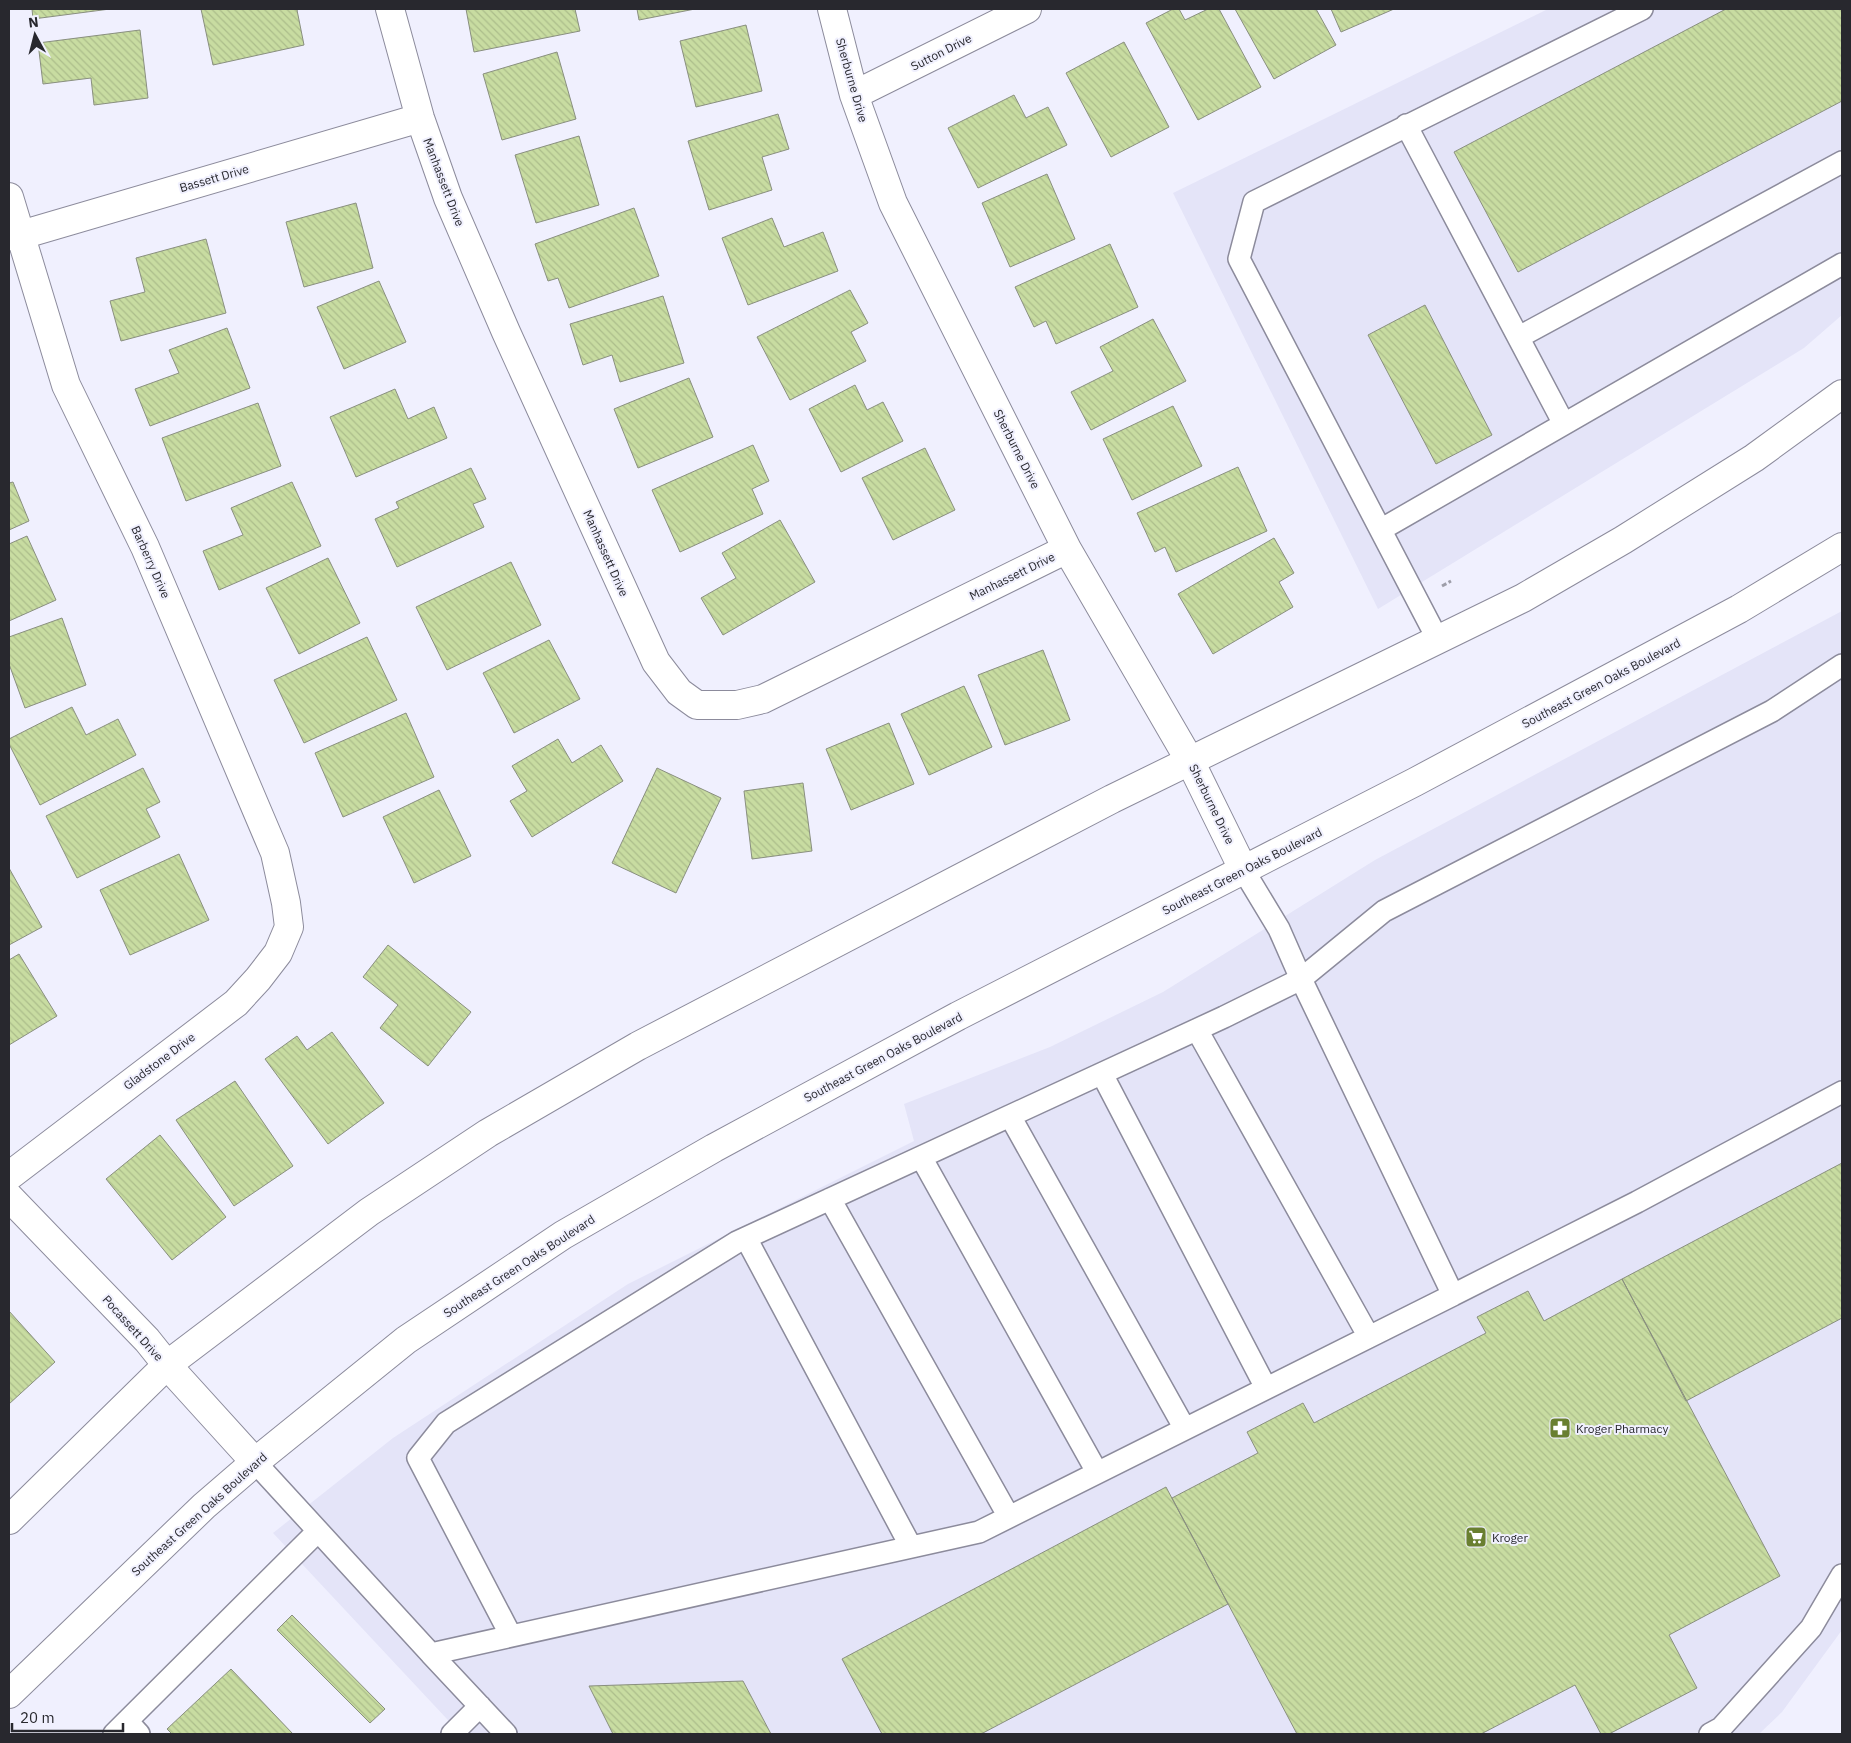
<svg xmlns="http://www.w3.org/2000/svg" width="1851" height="1743" font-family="'IBM Plex Sans',sans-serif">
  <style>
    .built { fill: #e4e4f8 }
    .building { fill: url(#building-back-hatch); stroke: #898f7f }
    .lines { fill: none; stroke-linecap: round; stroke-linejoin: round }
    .service-casing { stroke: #8c8b9c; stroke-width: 24 }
    .minor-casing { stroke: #8c8b9c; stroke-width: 30 }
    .secondary-casing { stroke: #8c8b9c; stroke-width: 30 }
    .path { stroke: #9e9ea9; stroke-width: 3; stroke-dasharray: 5 2.5; stroke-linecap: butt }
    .service { stroke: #fff; stroke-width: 21 }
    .minor { stroke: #fff; stroke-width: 28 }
    .secondary { stroke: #fff; stroke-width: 28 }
    .labels { text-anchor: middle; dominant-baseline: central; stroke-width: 4; stroke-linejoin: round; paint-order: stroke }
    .street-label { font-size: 12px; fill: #28282e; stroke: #f0f0fe }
    .poi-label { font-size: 12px; fill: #28282e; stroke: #f0f0fe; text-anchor: start }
  </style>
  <defs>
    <pattern id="building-back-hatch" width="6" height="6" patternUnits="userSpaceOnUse" patternTransform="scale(1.25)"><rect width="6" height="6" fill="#c8dca1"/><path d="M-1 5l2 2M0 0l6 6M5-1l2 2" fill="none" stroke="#acbd8b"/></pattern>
  </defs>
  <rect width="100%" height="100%" fill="#f0f0fe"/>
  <path class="built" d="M1548,9H1842V315L1804,348L1378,609L1173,193Z
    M1842,611V1630L1782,1712L1759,1734H461L273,1533L393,1438L628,1284L914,1141L904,1104L1050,1047L1163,992L1375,860Z"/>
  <path class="building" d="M32,9H110L33,19Z
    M201,9H300L297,10L304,45L213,65Z
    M466,9H575L580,31L474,52Z
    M637,9H695L639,20Z
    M1173,9H1179L1185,20L1208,9H1219L1261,87L1198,120L1146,23Z
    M1235,9H1316L1336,45L1274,79Z
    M1331,9H1394L1341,32Z
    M1726,9H1842V101L1518,272L1454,152Z
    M746,25L762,91L696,107L680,41Z
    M140,30L148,98L94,105L91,78L43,84L38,43Z
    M1124,42L1169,127L1111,157L1066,73Z
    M557,52L576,119L502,140L483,74Z
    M1014,95L1026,118L1048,107L1067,145L978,188L948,128Z
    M778,114L789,149L762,157L772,190L709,210L688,141Z
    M579,136L599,205L536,223L515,155Z
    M1047,174L1075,239L1010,267L982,203Z
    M356,203L373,268L304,287L286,222Z
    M634,208L659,276L569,308L558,278L548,281L535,244Z
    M772,218L784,247L823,232L838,271L748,305L722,238Z
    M206,239L226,313L121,341L110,301L145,292L136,258Z
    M1110,244L1138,307L1056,344L1046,321L1034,327L1015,287Z
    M379,281L406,342L344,369L317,307Z
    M850,290L868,323L851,332L866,361L790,400L757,337Z
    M663,296L684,363L620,382L612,355L583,365L570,324Z
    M1425,305L1492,435L1436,464L1368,335Z
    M1153,319L1186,381L1091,430L1071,392L1113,371L1100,347Z
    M227,328L250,388L150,426L135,389L179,373L169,350Z
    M689,378L713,437L638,468L614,409Z
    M855,385L867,410L883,402L903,441L841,472L809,409Z
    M395,389L408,419L434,407L447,438L356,477L330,417Z
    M258,403L281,466L186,501L162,438Z
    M1173,406L1202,466L1132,500L1103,439Z
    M753,445L769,481L752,489L763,514L680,552L652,490Z
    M925,448L955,510L893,540L862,478Z
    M1238,467L1267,531L1176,572L1165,547L1155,552L1137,513Z
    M471,468L486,499L473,504L484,527L397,567L375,519L399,508L396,502Z
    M13,482L29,521L9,530V483Z
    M292,482L321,546L219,590L203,551L243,535L231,508Z
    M780,520L815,582L723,635L701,598L736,578L722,553Z
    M27,536L56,600L9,621V544Z
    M1274,538L1294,573L1279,582L1293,607L1213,654L1178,594Z
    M328,558L360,623L299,654L266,588Z
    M511,562L541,625L447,670L416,607Z
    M62,618L86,685L25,708L9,664V637Z
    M367,637L397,700L304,743L274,680Z
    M549,640L580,699L514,733L483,673Z
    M1043,650L1070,720L1005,745L978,675Z
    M964,686L992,747L929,775L901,714Z
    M72,707L86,735L118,719L136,755L40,805L9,744V739Z
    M406,713L434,777L343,817L315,753Z
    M889,723L914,784L851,810L826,749Z
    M558,739L572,763L601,745L623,781L532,837L510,801L527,791L512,766Z
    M143,768L160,802L146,809L160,837L77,878L46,816Z
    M657,768L721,798L676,893L612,863Z
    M803,783L812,851L752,859L744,791Z
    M439,790L471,856L414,883L383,817Z
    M179,854L209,920L130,955L100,890Z
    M9,868L42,927L9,945Z
    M388,945L471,1012L428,1066L380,1028L398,1005L363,977Z
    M19,954L57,1016L9,1045V960Z
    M332,1032L384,1103L328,1144L265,1059L297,1036L307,1050Z
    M235,1081L293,1166L234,1206L176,1120Z
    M160,1135L226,1217L172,1260L106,1179Z
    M1842,1163V1318L1686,1401L1622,1279Z
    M1622,1279L1780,1576L1669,1635L1697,1688L1609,1734H1601L1575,1685L1481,1734H1297L1172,1498L1258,1453L1247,1432L1303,1403L1314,1423L1486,1333L1477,1317L1528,1291L1544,1321Z
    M9,1311L55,1362L9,1404Z
    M1166,1487L1228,1604L981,1734H882L842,1659Z
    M292,1615L385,1709L370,1723L277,1630Z
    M231,1669L293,1734H172L167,1729Z
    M743,1681L771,1734H613L589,1686Z"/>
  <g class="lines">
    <g class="service-casing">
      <path id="service" d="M1406,125L1564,424
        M1519,337L1842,162
        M1382,529L1842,264
        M1438,640L1239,259L1254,202L1642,9
        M1244,871L1279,929L1301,979L1453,1295L1637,1202L1842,1092
        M1197,1030L1369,1337
        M1102,1074L1266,1388
        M1010,1116L1185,1429
        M921,1157L1097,1472
        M830,1199L1009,1517
        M746,1238L911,1547
        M255,1462L431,1654L979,1532L1453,1295
        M511,1636L418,1458L446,1423L737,1242L1224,1017L1301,979L1384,911L1772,711L1842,665
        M431,1654L506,1734
        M127,1721L317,1532
        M114,1734L127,1721L139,1734
        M452,1734L480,1706
        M1710,1734L1721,1728L1811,1628L1842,1575"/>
    </g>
    <g class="minor-casing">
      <path id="minor" d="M390,9L420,118L448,198L506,332L656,662L679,692L697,705H737L763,699L1067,549
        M832,9L854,95L893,203L1067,549L1190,761L1244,871
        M854,95L1027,9
        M9,197L66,385L145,547L275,853L286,903L289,927L278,953L258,979L236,1003L9,1176
        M9,236L21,235L420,118
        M9,1197L147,1340L167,1365L255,1462"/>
    </g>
    <g class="secondary-casing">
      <path id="secondary" d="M9,1520L167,1365L369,1212L488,1133L638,1046L1112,799L1523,598L1623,540L1754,458L1842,394
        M9,1694L204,1506L255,1462L406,1340L563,1235L714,1148L958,1016L1415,782L1739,609L1842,547"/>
    </g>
    <path class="path" d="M1442,586L1451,581"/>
    <use href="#service" class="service"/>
    <use href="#minor" class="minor"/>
    <use href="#secondary" class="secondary"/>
  </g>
  <defs>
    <g id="pharmacy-square" transform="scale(1.125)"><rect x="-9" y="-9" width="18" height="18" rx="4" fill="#697f30" stroke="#f0f0fe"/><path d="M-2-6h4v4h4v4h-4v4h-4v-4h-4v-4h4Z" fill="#fff"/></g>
    <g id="supermarket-square" transform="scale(1.125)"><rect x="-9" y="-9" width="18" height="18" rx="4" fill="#697f30" stroke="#f0f0fe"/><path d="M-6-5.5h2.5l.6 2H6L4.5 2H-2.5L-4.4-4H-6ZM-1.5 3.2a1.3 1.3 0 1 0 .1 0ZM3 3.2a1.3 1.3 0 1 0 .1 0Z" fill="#fff"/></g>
  </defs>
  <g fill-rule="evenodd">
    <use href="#pharmacy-square" x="1560" y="1428"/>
    <use href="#supermarket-square" x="1476" y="1537"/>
  </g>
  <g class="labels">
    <g class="street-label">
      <text transform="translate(941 52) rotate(-27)">Sutton Drive</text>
      <text transform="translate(852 80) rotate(74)">Sherburne Drive</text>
      <text transform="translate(214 178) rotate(-16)">Bassett Drive</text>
      <text transform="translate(444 182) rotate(69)">Manhassett Drive</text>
      <text transform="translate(1017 449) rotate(63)">Sherburne Drive</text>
      <text transform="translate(606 553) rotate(66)">Manhassett Drive</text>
      <text transform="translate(151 562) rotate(66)">Barberry Drive</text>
      <text transform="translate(1012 576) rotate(-26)">Manhassett Drive</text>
      <text transform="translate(1601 683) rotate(-28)">Southeast Green Oaks Boulevard</text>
      <text transform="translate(1212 804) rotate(64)">Sherburne Drive</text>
      <text transform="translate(1242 871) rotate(-27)">Southeast Green Oaks Boulevard</text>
      <text transform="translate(883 1057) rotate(-28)">Southeast Green Oaks Boulevard</text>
      <text transform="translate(159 1061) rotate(-37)">Gladstone Drive</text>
      <text transform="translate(519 1266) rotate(-33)">Southeast Green Oaks Boulevard</text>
      <text transform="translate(133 1328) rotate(48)">Pocassett Drive</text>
      <text transform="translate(199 1514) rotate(-42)">Southeast Green Oaks Boulevard</text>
    </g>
    <g class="poi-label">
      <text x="1576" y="1428">Kroger Pharmacy</text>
      <text x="1492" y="1537">Kroger</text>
    </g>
  </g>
  <rect width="1851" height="1743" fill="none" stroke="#28282e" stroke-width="20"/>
  <g transform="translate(35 35) rotate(353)" stroke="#f0f0fe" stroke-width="4" paint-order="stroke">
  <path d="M0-4L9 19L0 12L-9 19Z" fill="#28282e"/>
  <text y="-8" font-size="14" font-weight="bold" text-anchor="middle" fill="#28282e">N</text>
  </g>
  <path d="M12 1723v8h111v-8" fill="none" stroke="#28282e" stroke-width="2.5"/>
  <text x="20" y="1723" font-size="15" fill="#28282e" stroke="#f0f0fe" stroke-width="4" paint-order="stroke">20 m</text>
</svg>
